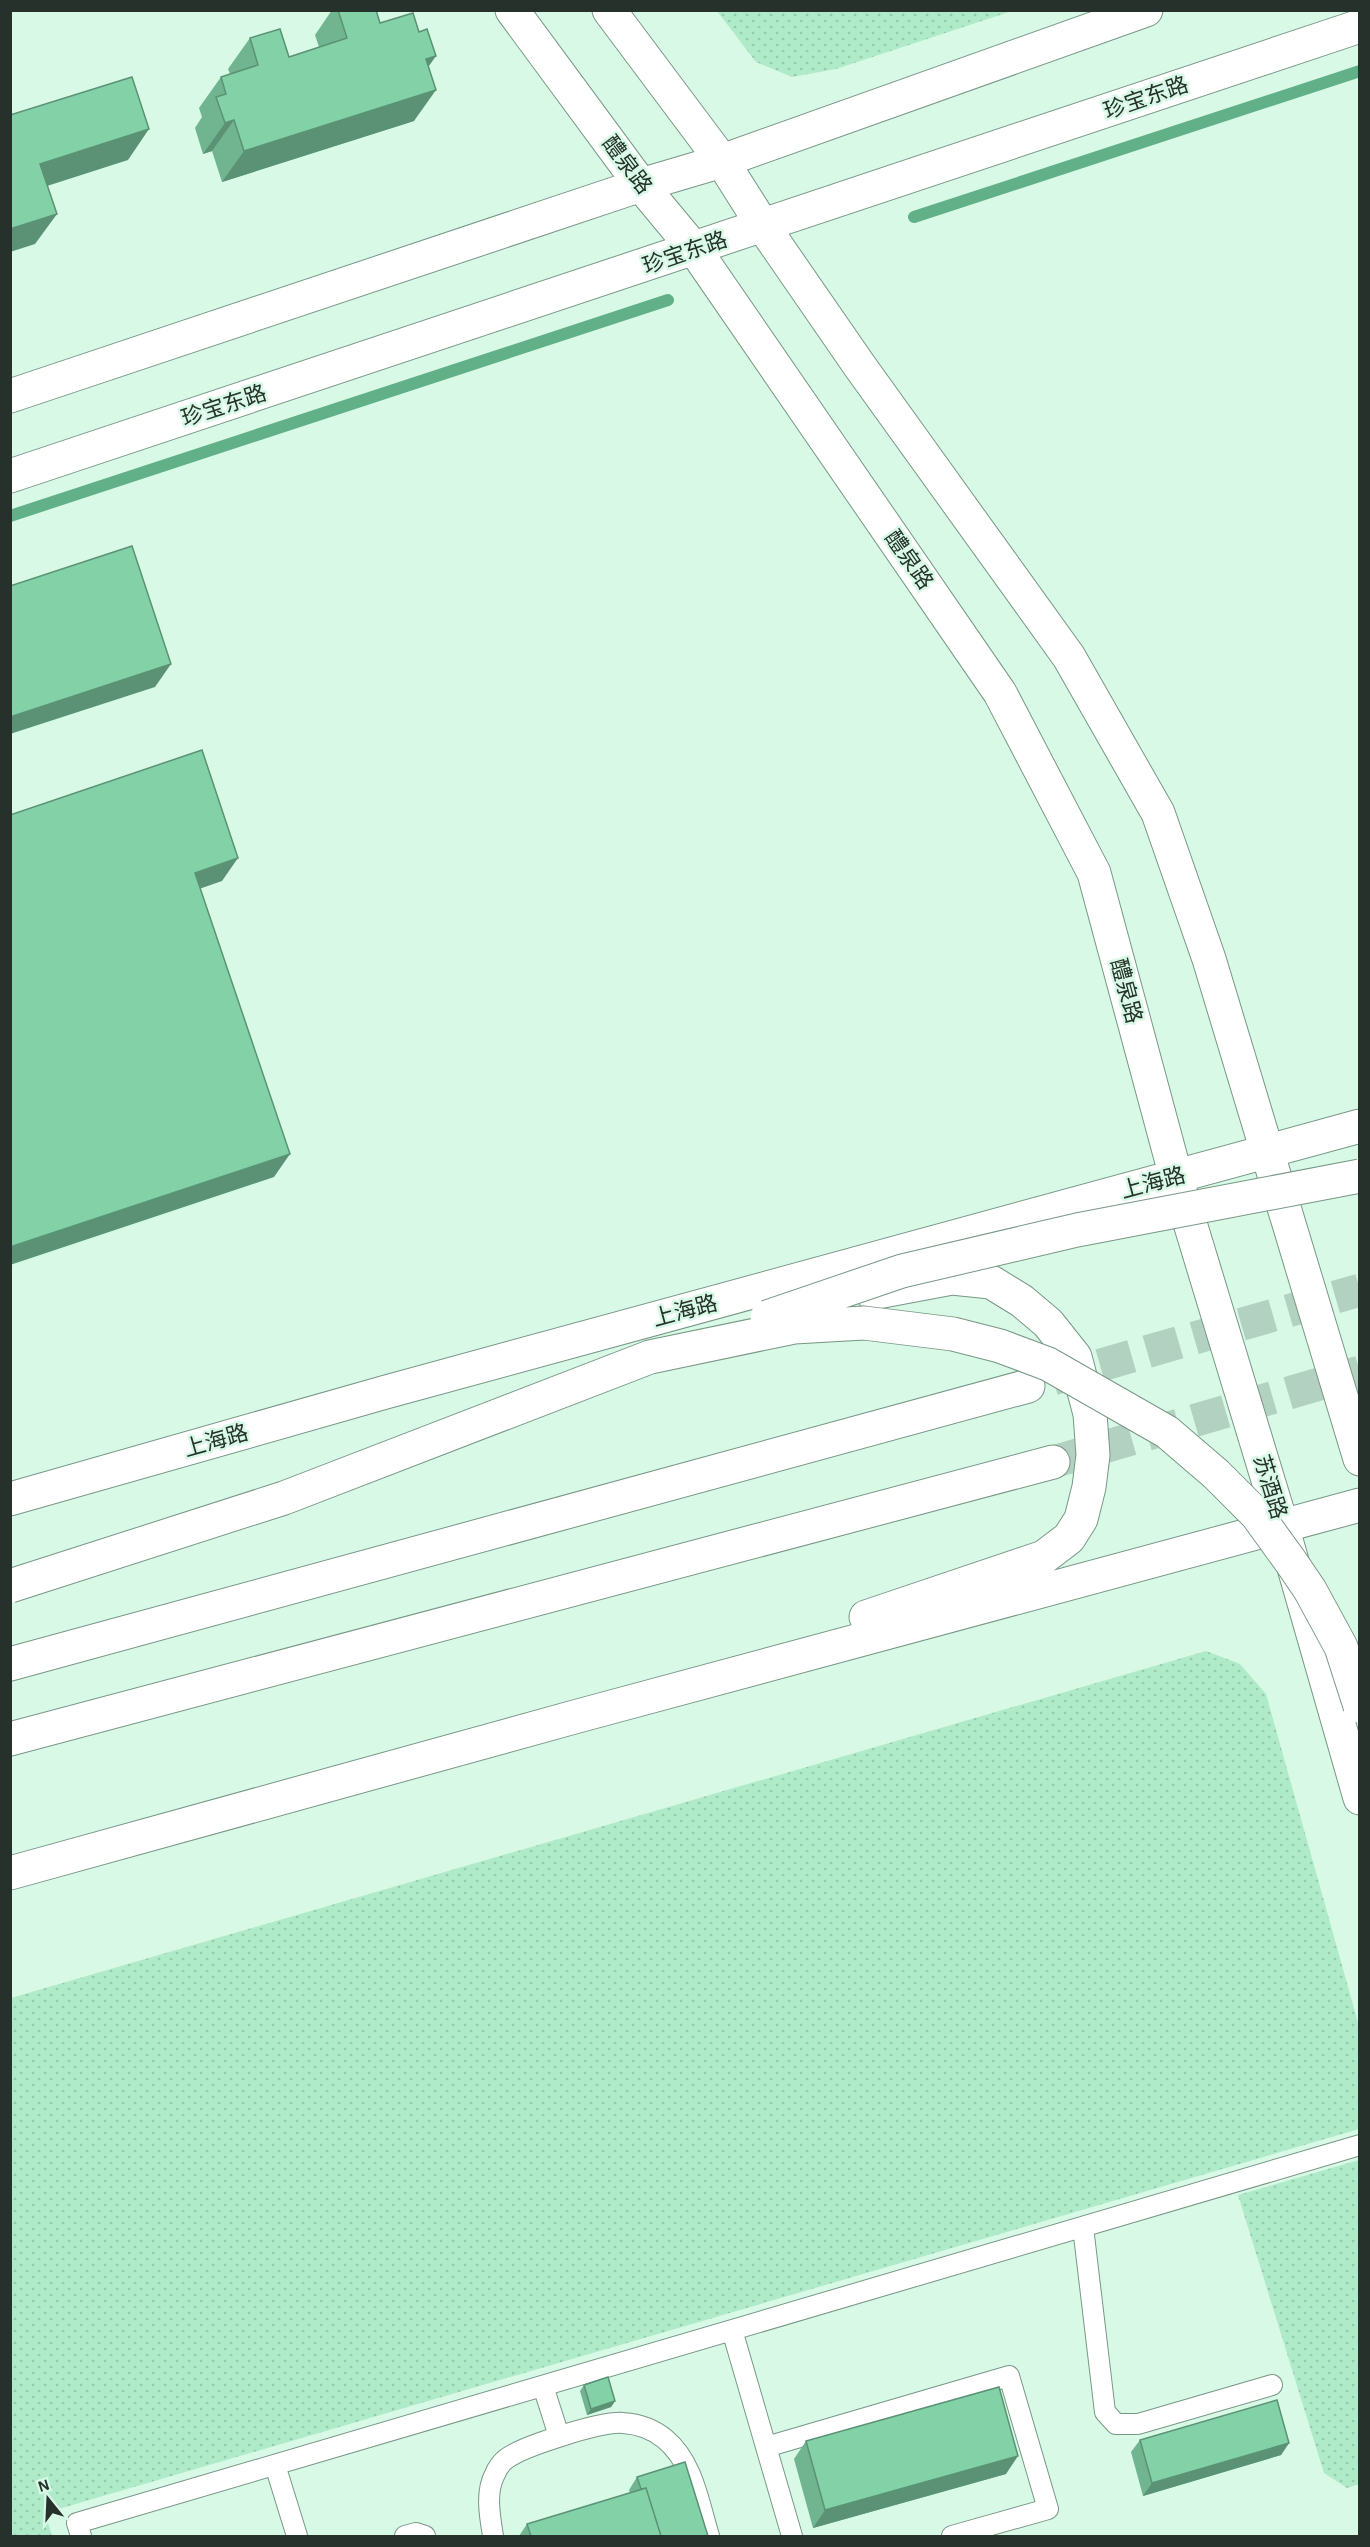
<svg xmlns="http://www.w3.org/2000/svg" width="1370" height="2547" font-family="'Alegreya Sans','Noto Sans SC',sans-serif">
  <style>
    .grass { fill: url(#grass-dots) }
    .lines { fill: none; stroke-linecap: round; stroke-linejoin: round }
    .stream { stroke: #62b087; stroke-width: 12 }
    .trunk-tunnel { stroke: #b3d1c0; stroke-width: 33; stroke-dasharray: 33 16; stroke-linecap: butt }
    .service-casing { stroke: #789785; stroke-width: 22 }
    .minor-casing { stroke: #789785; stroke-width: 35 }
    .tertiary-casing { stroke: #789785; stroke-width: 35 }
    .secondary-casing { stroke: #789785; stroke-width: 35 }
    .trunk-casing { stroke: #789785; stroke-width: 35 }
    .service { stroke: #fff; stroke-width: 20 }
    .minor { stroke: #fff; stroke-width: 33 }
    .tertiary { stroke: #fff; stroke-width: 33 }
    .secondary { stroke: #fff; stroke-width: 33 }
    .trunk { stroke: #fff; stroke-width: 33 }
    .trunk-bridge-casing { stroke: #789785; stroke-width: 35; stroke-linecap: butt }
    .trunk-bridge { stroke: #fff; stroke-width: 33 }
    .wall { fill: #70b490 }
    .shaded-wall { fill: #5b9275 }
    .building { fill: #82d1a7; stroke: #5b9275; stroke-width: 1.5 }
    .labels { text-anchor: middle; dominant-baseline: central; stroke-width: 5; stroke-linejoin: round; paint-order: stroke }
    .street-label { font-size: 22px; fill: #25312a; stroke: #d7f9e5 }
  </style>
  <defs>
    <pattern id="grass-dots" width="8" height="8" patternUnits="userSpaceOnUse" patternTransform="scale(1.5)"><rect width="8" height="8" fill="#afebc9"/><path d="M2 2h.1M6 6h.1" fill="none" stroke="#96caad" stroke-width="1.8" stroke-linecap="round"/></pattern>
  </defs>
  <rect width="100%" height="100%" fill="#d7f9e5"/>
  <path class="grass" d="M717,11H1012L836,69L792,77L756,62Z
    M1206,1651L1240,1664L1266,1694L1359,2026V2129L45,2513L52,2536H11V1998Z
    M1359,2160L1360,2484L1347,2488L1324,2473L1238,2195Z"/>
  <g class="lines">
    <path class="stream" d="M914,217L1360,71
      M10,516L668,300"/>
    <path class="trunk-tunnel" d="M1053,1379L1360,1290
      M1053,1462L1360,1372"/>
    <g class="service-casing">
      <path id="service" d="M1083,2227L1105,2412L1116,2424H1138L1272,2385
        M732,2330L792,2536
        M543,2386L559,2436
        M766,2447L1009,2376L1048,2509L952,2536
        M275,2465L297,2536
        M81,2536L77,2523L1360,2145
        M405,2536L416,2533L425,2536
        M493,2536C490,2517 485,2492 495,2474C497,2469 502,2462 506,2459C523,2446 602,2421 623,2423C638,2424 653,2429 665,2439C693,2462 699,2503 709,2536"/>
    </g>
    <g class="minor-casing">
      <path id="minor" d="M10,396L641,185L722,161L1146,10
        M10,476L1360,26"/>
    </g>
    <g class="tertiary-casing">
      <path id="tertiary" d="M512,10L641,185L695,250L1000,693L1094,873L1176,1177L1282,1526L1360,1798
        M609,10L722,161L763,226L859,365L1069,657L1158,813L1209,959L1360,1459"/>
    </g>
    <g class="secondary-casing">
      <path id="secondary" d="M10,1499L386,1392L1360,1126
        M866,1617L1044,1557L1069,1538L1081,1519L1089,1487L1093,1455L1090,1414L1075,1357L1048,1323L1022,1301L991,1282L952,1278L872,1293
        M10,1873L578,1716L1360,1505"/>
    </g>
    <g class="trunk-casing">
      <path id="trunk" d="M10,1664L1028,1386
        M10,1739L1053,1462"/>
    </g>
    <use href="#service" class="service"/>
    <use href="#minor" class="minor"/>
    <use href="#tertiary" class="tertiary"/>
    <use href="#secondary" class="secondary"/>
    <use href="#trunk" class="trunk"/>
    <g class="trunk-bridge-casing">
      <path id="trunk-bridge" d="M767,1317L902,1271L1077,1230L1360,1176
        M10,1586L284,1498L650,1357L794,1327L864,1323L953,1334L1000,1346L1048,1364L1167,1432L1216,1474L1257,1515L1291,1562L1310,1590L1341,1647L1360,1706"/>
    </g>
    <use href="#trunk-bridge" class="trunk-bridge"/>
  </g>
  <path class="wall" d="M332,10H376L380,23L428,67L414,121L222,182L212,151L203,154L195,128L202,117L199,108L221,77L230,74L228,69L250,38L289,57L319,47L315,35Z
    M584,2385L615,2401L611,2407L587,2415L580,2391Z
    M1140,2440L1289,2443L1281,2455L1143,2496L1131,2452Z
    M806,2441L1006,2474L813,2528L794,2459Z
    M637,2477L708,2536H519L527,2524L630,2493L629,2490Z"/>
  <path class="shaded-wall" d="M436,56L414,87L426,59Z
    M436,90L414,121L222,182L244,151Z
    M234,120L212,151L203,154L225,123Z
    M149,129L128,160L19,195L40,164Z
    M57,214L35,244L10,252V229Z
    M171,664L155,687L10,734V717Z
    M238,858L222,881L179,896L195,873Z
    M290,1154L274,1177L10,1265V1247Z
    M615,2401L611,2407L587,2415L591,2409Z
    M1289,2443L1281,2455L1143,2496L1152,2483Z
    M1018,2456L1006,2474L813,2528L825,2510Z"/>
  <path class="building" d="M338,10H376L380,23L413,13L419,32L427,29L436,56L426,59L436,90L244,151L234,120L225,123L216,97L226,94L221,77L258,65L250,38L280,29L289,57L347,38Z
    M132,77L149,129L40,164L57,214L10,229V115Z
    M132,546L171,664L10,717V586Z
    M202,750L238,858L195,873L290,1154L10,1247V815Z
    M608,2377L615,2401L591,2409L584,2385Z
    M999,2387L1018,2456L825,2510L806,2441Z
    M1277,2400L1289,2443L1152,2483L1140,2440Z
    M685,2462L708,2536H661L646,2488L641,2489L637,2477Z
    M646,2488L661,2536H531L527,2524Z"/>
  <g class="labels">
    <g class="street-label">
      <text transform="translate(1146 98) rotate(-19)">珍宝东路</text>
      <text transform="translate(627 165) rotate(53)">醴泉路</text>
      <text transform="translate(685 253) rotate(-19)">珍宝东路</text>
      <text transform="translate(224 406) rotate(-18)">珍宝东路</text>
      <text transform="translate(909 560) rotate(55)">醴泉路</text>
      <text transform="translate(1126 991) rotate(75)">醴泉路</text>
      <text transform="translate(1153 1183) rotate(-15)">上海路</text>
      <text transform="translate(685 1311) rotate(-15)">上海路</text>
      <text transform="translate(216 1441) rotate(-16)">上海路</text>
      <text transform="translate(1270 1487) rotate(73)">苏酒路</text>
    </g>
  </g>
  <rect width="1370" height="2547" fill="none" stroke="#25312a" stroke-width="24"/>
  <g transform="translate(48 2499) rotate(342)" stroke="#d7f9e5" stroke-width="4.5" paint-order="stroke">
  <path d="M0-4.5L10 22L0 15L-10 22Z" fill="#25312a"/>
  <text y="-9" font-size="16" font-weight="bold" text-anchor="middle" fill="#25312a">N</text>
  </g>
</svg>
